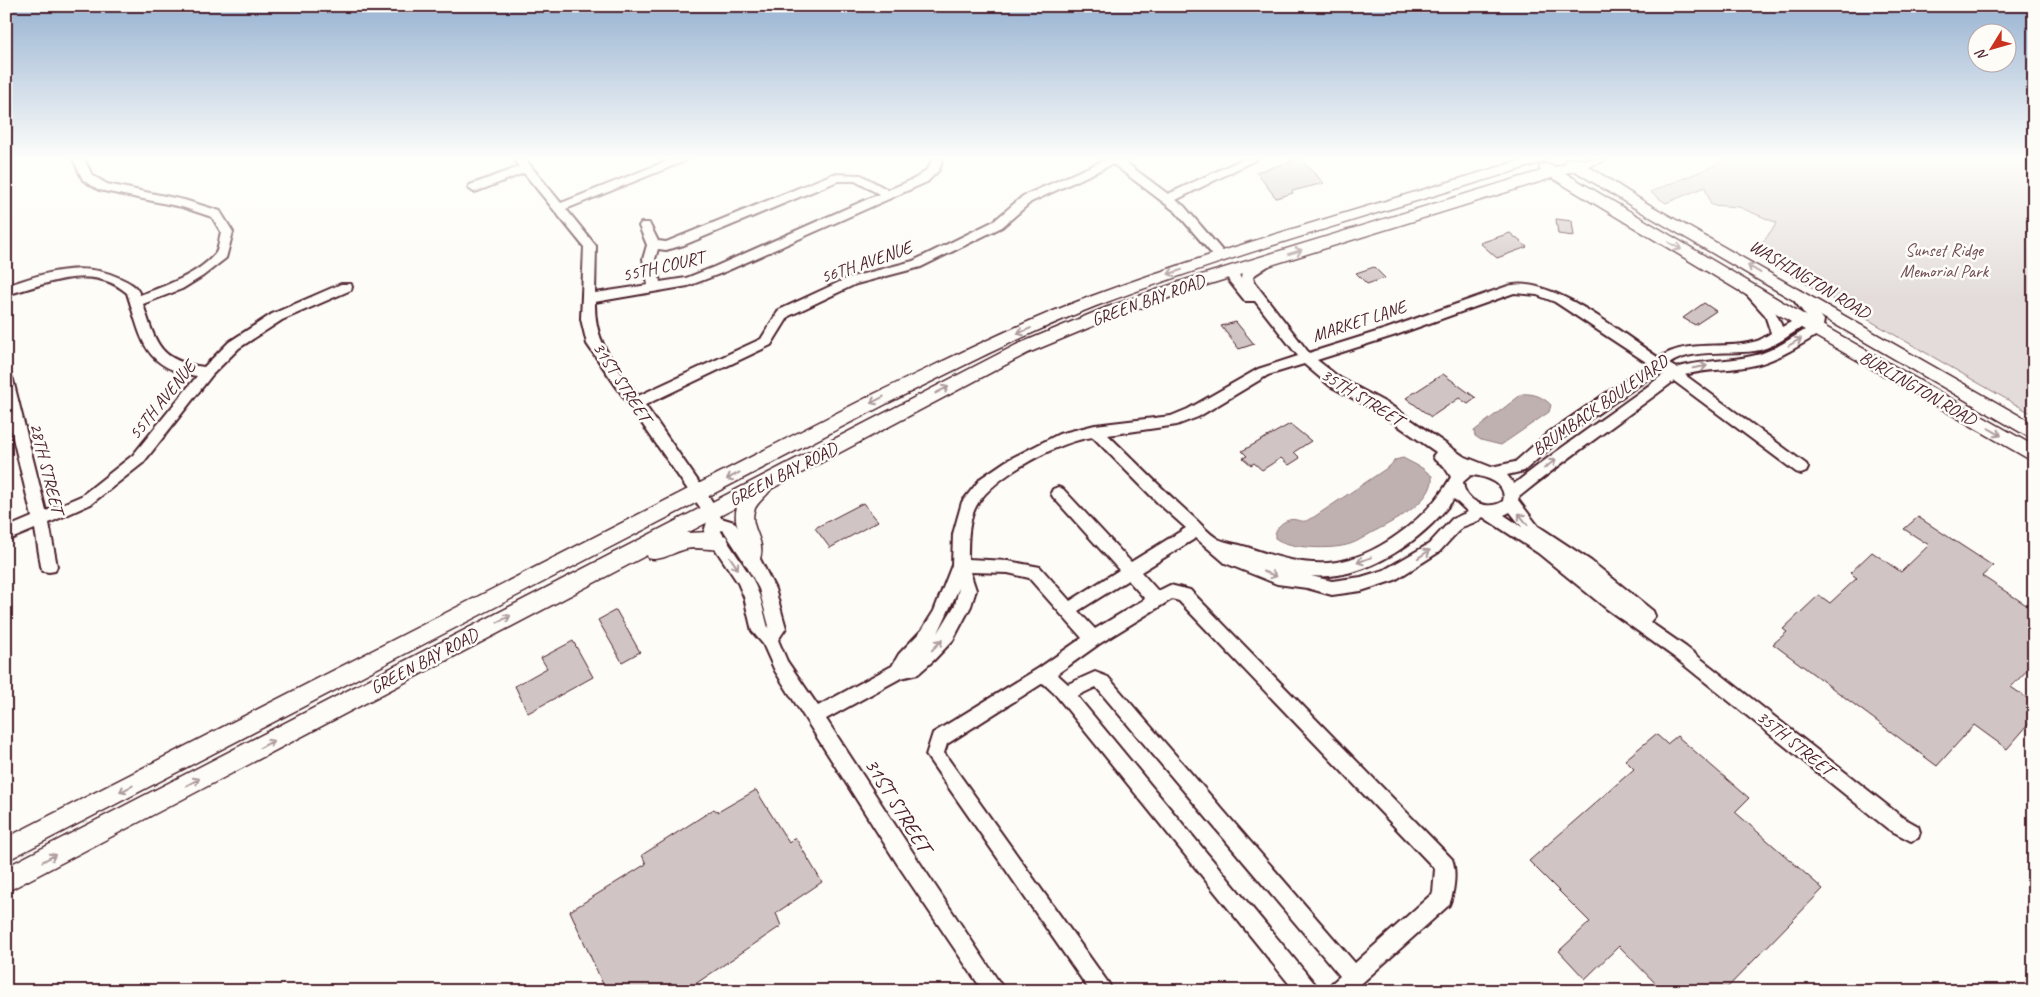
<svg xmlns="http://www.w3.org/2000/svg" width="2040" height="997" font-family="Caveat,sans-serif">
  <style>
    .green { fill: #e3dcda; stroke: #967e82 }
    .water { fill: #c0b1b1; stroke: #91777b }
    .building { fill: #d0c5c4; stroke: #4a1f2b }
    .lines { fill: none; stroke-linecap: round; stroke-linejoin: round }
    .minor-casing { stroke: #4a1f2b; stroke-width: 4 }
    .major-casing { stroke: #4a1f2b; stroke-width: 3 }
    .minor { fill: #fdfcf7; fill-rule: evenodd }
    .major { fill: #fdfcf7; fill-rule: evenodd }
    .oneway { stroke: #ac999b }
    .labels { text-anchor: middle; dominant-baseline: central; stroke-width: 5; stroke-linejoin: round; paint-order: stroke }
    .park-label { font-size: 18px; fill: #704e57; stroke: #fdfcf7 }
    .street-label { font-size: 18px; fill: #4a1f2b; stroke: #fdfcf7 }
    .near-street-label { font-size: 21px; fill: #4a1f2b; stroke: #fdfcf7 }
  </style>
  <rect width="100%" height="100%" fill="#fdfcf7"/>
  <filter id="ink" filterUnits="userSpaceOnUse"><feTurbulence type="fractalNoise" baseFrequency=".02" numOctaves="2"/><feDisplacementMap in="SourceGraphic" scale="10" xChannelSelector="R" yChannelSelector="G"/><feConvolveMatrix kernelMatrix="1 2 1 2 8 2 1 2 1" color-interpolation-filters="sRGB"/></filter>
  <g filter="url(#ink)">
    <path class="green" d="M1731,159H2034V415L1754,254L1777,223L1739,207L1711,205L1705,187L1666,203L1650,192Z"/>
    <path class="water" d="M1522,394C1534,393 1543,397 1551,405L1549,412L1501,445L1481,440L1475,436L1474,431Z
      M1403,458L1422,468L1432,476C1435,502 1390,523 1371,533C1364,537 1357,542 1350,544C1333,550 1289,549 1275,538C1274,530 1281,522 1289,520C1294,518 1300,522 1306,521C1306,521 1313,517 1314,517L1390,466L1395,460Z"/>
    <path class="building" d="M1288,159H1300L1324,183L1292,191L1293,193L1276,198L1256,172L1291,162Z
      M1556,219L1572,221L1574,236L1558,234Z
      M1510,233L1527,247L1497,258L1480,243Z
      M1374,267L1385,278L1367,284L1356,273Z
      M1704,303L1716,311L1695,325L1683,318Z
      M1236,322L1254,344L1239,349L1221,326Z
      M1443,374L1476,398L1468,404L1459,398L1431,417L1406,398Z
      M1290,424L1311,441L1294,452L1300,458L1289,465L1281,458L1262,470L1254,463L1251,465L1243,458L1247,456L1242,451Z
      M863,503L878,521L830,548L815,528Z
      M1918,517L1993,566L1982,576L2034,610V663L2011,687L2034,703V718L2007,749L1974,725L1937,766L1773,644L1787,632L1783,629L1819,595L1830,603L1857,578L1850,573L1872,552L1901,572L1929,545L1904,529Z
      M616,610L640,652L622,662L598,620Z
      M573,641L593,677L528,713L515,686L547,668L541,658Z
      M1656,734L1667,744L1677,736L1749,798L1735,812L1823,889L1724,991H1663L1619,946L1585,979L1559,951L1590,922L1529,861L1634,769L1625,760Z
      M756,790L789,843L795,837L822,882L776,913L781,926L685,991H677L672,983L660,991H606L570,911L646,864L642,855L714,809L718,812Z"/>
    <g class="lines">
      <g class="minor-casing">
        <path id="minor" d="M73,159H84L92,175L107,184L184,200L220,211L233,232L226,258L203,276L182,289L143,304C156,344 159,361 204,367L229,342L272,314L341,284H351L352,287L351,290L282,320L239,348L212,375L143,463L91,504L49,523L57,566L55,571L49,572L43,571L41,566L35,529L6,541V528L32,517L6,409V375L11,376L13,380L46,511L81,496L133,455L197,376C142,368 142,338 127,293C91,262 45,285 6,295V286C43,273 83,260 120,278C130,283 136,285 140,295C165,286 197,275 215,254C219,250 219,238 221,232L212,217L182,207L99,190L83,180Z
          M514,159H525L561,203L672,159H687L685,161L566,209L596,246L595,293L648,285L643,259L647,245L639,226L641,223H649L658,241L666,242L833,174L861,175L888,190C903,183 929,177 932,159H943L939,170L927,182L722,273L688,286L595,302C594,345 615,363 638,396L761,339L779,310L848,278L913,261L994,221L1023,196L1107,159H1121L1168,194L1243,159H1257L1176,200L1184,206L1225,254L1227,257L1225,260H1217L1176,212L1113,164L1031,202L1002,227L921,267L856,284L789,316L771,345L645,405L716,507L721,518L734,522L757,553L775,589L786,628L778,640L787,661L818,706L892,666L899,654L922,630L934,611L952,565L953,534L962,502L981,478L1006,461L1059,434L1095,425L1171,416L1188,409L1258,369L1298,356L1255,301H1245L1229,281L1226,271L1228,268H1236L1241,279L1242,272L1263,258H1271L1273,261L1271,264L1253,276L1254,282L1309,353L1386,329L1508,286C1550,274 1624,335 1659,358C1688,338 1725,351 1757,341C1761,340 1766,336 1771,333L1765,315L1746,294L1752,290C1767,294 1777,313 1782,327L1802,316L1807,318L1809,321L1807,324C1792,333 1776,346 1760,350C1731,356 1694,347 1669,364L1676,368C1701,360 1726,362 1752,356C1773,352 1792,337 1810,327V321L1789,294L1795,290L1800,291L1824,320L1822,332C1800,345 1780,359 1755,365C1732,371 1708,368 1685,375L1806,464L1808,468L1806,472L1801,474L1796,472L1674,381C1623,420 1569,456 1519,497L1518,500L1538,526L1591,561L1653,611L1655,616L1650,622L1686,647L1902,817L1918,826L1920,832L1918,838L1911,841L1888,829L1674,657L1607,609L1538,553L1483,517L1478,521L1462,527L1439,552L1395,580L1361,591L1332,595L1307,588L1277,584L1225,563L1196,538L1141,572L1158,591L1170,585L1190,590L1452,859C1457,872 1454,893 1449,905L1353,991H1328L1331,984L1340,976L1096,687L1077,696L1315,984L1318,991H1295L1055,694L1043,683L947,744L944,753L1109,984L1112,991H1090L926,755L933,733L1039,668L1082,638L1029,578L1008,573L970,572L976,590L971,606L953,640L934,660L918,674L901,678L826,719L912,851L1005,991H983L898,865L775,671L763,644L752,631L744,597L738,583L704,532L707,522L704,513L587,344L581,319L584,247L524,173L478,191L474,192L468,188L470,185L519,167ZM838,181H855L879,194L714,267L686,278L660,282L655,259L658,249L666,250L684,245ZM1514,293L1537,295L1555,302L1649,364L1548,433L1515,462L1491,467L1463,456L1390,405L1340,378L1317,360L1396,335ZM1304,364L1330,386L1380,413L1436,452L1433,456L1435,460L1444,466L1451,477C1429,517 1375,560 1328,563C1301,565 1272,556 1247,547C1238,544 1226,543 1218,539C1209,534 1200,523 1192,516C1163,490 1136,462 1108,435L1177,425L1198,417L1268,375ZM1659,371L1664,374C1615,411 1563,445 1514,484L1507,475L1524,471L1558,441ZM1093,437L1158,503L1186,528L1131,562L1063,489L1058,487L1053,489L1051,493L1053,497L1119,570L1070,601L1040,567L1008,561L968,559C968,541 968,518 978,503C996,475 1060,441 1093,437ZM1471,475C1485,476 1508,483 1503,501C1488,512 1464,501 1463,482ZM1454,499L1468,512L1452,519L1429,544L1384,570L1361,577L1332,581L1311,576C1366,581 1422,541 1454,499ZM1510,512L1522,527L1504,515ZM720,530L724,531L745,563L759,589L769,626L768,628L760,597L753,580ZM1128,580L1145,599L1095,629L1078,611ZM959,588L955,605L938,633ZM1172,599L1179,601L1435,869L1433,893L1355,963L1108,677L1095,672L1068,684L1057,674L1099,644Z"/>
      </g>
      <g class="major-casing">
        <path id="major" d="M1525,159H1545L1543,162C1394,209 1242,251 1096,306C1024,334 955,370 886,404L6,861V838L874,394C943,362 1012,326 1084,299C1228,245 1378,204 1525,159Z
          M1566,159H1604L1602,162L1588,166L1643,201L2034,424V440L1633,207L1575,171L1565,173L1808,317L2034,446V462L1796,325L1552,178L1197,288L1117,316L1028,353L771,489C767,496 756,503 754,511C749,530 769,541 758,564L751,566L744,564C741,557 744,551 742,544C740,531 733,521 737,507L687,533L711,532L726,536L729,542L726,548C714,552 699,546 686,549C673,552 661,562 648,558L647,555L6,892V867L1016,345L1105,308L1185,280L1541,171L1539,168L1541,165L1546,164L1555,167L1565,164L1564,162Z"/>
      </g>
      <use href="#minor" class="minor"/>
      <use href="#major" class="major"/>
    </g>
    <defs><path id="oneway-shaft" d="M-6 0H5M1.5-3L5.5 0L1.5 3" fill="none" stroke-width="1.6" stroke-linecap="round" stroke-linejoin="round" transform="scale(1.25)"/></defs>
    <g class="oneway">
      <use href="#oneway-shaft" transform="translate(1675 246) rotate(30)"/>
      <use href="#oneway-shaft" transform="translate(1295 252) rotate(-17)"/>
      <use href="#oneway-shaft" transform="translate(1754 269) rotate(-149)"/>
      <use href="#oneway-shaft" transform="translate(1175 272) rotate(162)"/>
      <use href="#oneway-shaft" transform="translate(1024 331) rotate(157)"/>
      <use href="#oneway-shaft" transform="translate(1795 342) rotate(-30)"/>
      <use href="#oneway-shaft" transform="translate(1700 367) rotate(-10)"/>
      <use href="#oneway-shaft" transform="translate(942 390) rotate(-27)"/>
      <use href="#oneway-shaft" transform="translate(877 400) rotate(153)"/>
      <use href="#oneway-shaft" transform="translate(1995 432) rotate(30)"/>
      <use href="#oneway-shaft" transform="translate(1550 464) rotate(-37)"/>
      <use href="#oneway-shaft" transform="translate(733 476) rotate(152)"/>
      <use href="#oneway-shaft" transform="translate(1523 519) rotate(-128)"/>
      <use href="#oneway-shaft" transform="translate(1424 554) rotate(-34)"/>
      <use href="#oneway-shaft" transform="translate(1364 560) rotate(159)"/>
      <use href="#oneway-shaft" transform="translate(734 563) rotate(56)"/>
      <use href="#oneway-shaft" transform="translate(1270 574) rotate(19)"/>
      <use href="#oneway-shaft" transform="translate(504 619) rotate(-28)"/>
      <use href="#oneway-shaft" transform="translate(937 645) rotate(-46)"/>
      <use href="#oneway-shaft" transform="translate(267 744) rotate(-28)"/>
      <use href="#oneway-shaft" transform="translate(193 782) rotate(-28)"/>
      <use href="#oneway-shaft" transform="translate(126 789) rotate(153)"/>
      <use href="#oneway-shaft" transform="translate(49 858) rotate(-28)"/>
    </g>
  </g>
  <linearGradient id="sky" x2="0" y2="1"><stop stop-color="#98b3d2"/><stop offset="0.53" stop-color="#fefefb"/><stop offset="1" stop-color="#fefefb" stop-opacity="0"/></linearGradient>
  <rect width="2040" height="298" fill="url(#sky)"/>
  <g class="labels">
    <g class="park-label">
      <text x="1944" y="250">Sunset Ridge<tspan x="1944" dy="21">Memorial Park</tspan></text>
    </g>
    <g class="street-label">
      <text transform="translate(866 262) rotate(-19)">56TH AVENUE</text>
      <text transform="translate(663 266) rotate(-13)">55TH COURT</text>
      <text transform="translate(1810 279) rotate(31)">WASHINGTON ROAD</text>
      <text transform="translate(1148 300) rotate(-20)">GREEN BAY ROAD</text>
      <text transform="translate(1359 321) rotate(-18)">MARKET LANE</text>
      <text transform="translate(622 382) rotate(57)">31ST STREET</text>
      <text transform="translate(1918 388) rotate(30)">BURLINGTON ROAD</text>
      <text transform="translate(1362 397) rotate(32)">35TH STREET</text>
      <text transform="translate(162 400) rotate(-51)">55TH AVENUE</text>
      <text transform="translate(1600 405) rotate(-35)">BRUMBACK BOULEVARD</text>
      <text transform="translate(47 468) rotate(76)">28TH STREET</text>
      <text transform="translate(783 474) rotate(-27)">GREEN BAY ROAD</text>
      <text transform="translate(424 661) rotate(-28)">GREEN BAY ROAD</text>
      <text transform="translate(1795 743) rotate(39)">35TH STREET</text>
    </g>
    <g class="near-street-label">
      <text transform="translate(898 805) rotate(58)">31ST STREET</text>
    </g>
  </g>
  <rect width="2040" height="997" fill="none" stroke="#fdfcf7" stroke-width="25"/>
  <rect x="12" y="12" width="2015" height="972" fill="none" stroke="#4a1f2b" stroke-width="2" filter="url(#ink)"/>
  <g transform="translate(1992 48) rotate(233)"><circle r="24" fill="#fdfcf7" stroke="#b5a4a5"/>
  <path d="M0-4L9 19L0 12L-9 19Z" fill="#c8321e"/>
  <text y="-8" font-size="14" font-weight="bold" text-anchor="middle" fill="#4a1f2b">N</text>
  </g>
</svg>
